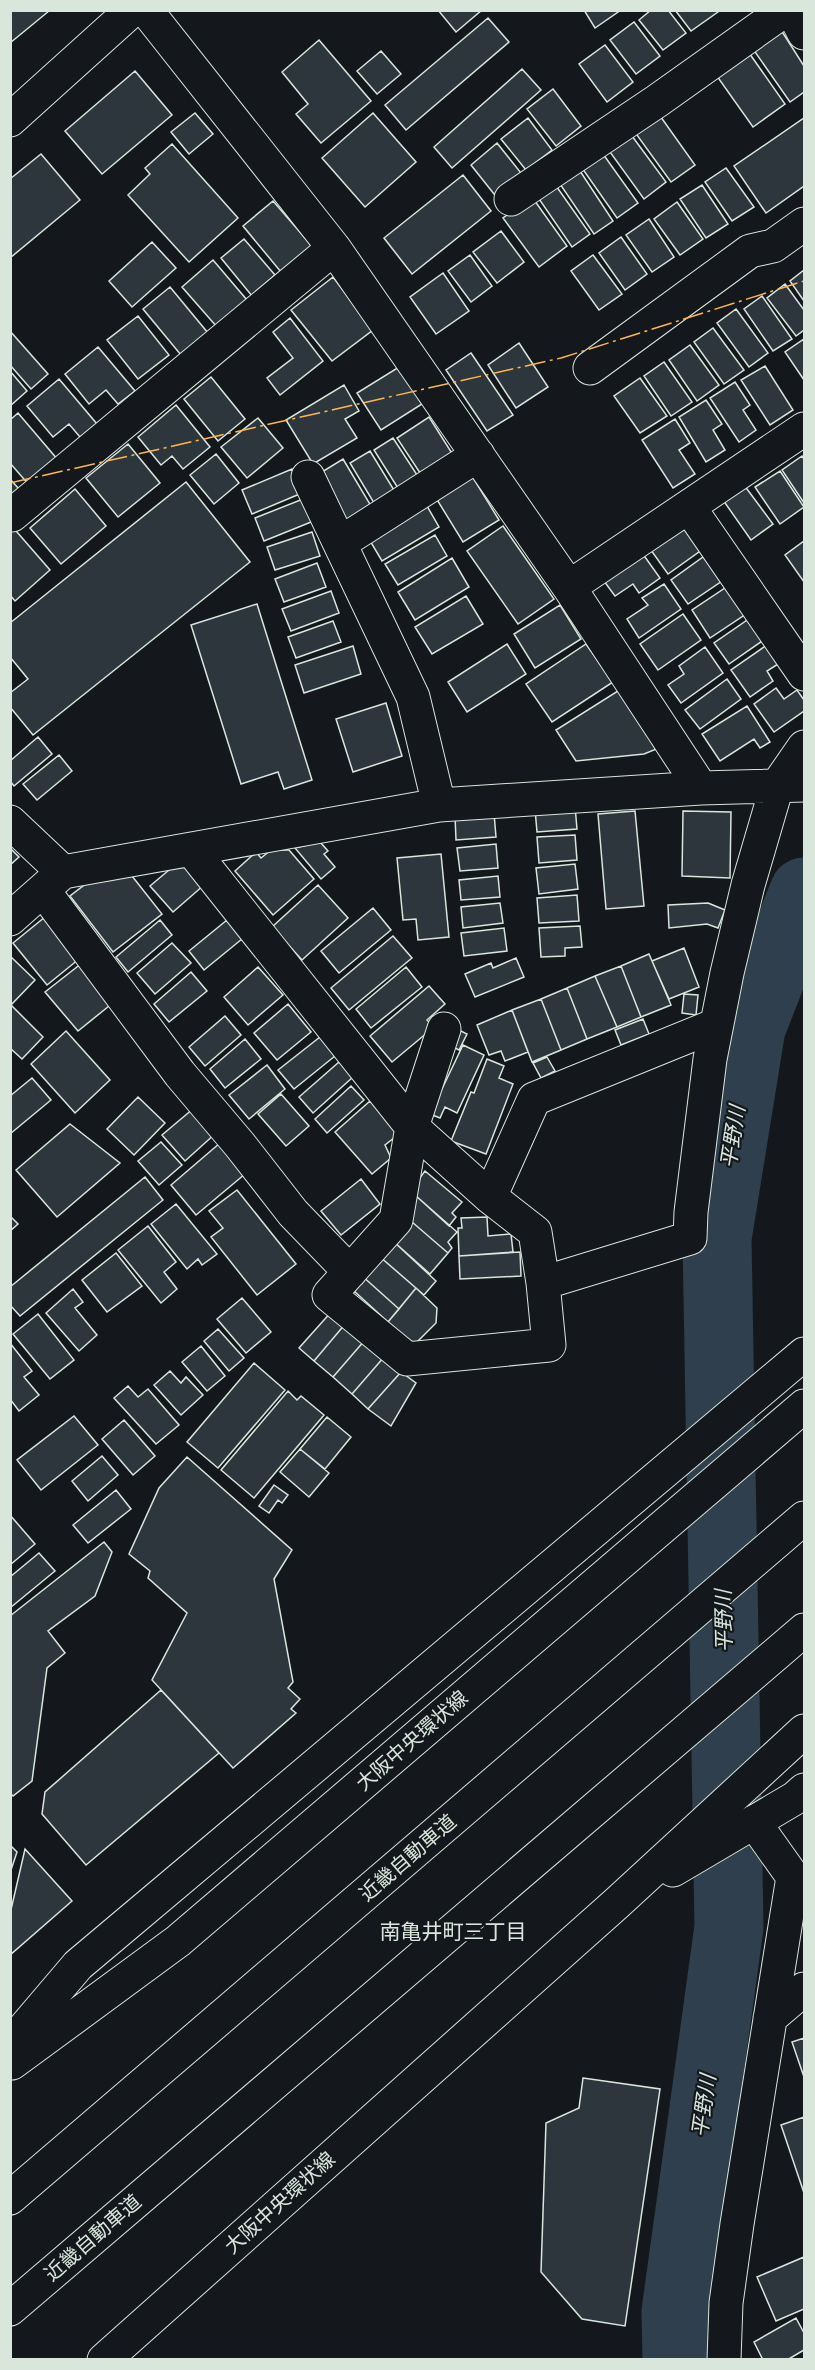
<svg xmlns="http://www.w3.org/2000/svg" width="815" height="2370" font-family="'Nunito Sans','Noto Sans JP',sans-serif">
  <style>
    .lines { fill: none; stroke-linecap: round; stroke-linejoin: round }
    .river { stroke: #2f3f4d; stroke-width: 69 }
    .building { fill: #2c363c; stroke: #d8e6dc; stroke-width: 1.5 }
    .minor-casing { stroke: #d8e6dc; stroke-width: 35 }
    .primary-casing { stroke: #d8e6dc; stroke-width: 35 }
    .motorway-casing { stroke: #d8e6dc; stroke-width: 35 }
    .minor { stroke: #14181c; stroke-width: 33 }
    .primary { stroke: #14181c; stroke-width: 33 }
    .motorway { stroke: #14181c; stroke-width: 33 }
    .power { stroke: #ffb74d; stroke-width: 1.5; stroke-dasharray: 21 4.5 3 4.5; stroke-linecap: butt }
    .labels { text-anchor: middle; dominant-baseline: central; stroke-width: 4.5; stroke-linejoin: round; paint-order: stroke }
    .street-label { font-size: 20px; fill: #d8e6dc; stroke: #14181c }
    .water-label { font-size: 21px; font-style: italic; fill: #d8e6dc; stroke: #14181c }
    .neighbourhood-label { font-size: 21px; fill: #d8e6dc; stroke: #14181c }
  </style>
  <rect width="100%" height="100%" fill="#14181c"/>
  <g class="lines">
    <path class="river" d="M677,2360L676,2312L729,1927L717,1238L751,1028L804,892"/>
  </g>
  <path class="building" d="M10,10H49V11L10,43Z
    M438,10H482L456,32Z
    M584,10H621L595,28Z
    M651,10H668L686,33L663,50L639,20Z
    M675,10H716L718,12L691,31Z
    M488,18L509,42L406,130L385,105Z
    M634,22L660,56L636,74L610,40Z
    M781,30L804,66V92L790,102L753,49Z
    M319,40L371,101L321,143L296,114L308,104L282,72Z
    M605,45L633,82L607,102L579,64Z
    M747,50L785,104L753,127L714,72Z
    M381,51L401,74L377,94L357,71Z
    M522,69L541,90L452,168L434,147Z
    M135,71L172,115L102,174L65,131Z
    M553,89L581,126L556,146L527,109Z
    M195,113L213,134L189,154L171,132Z
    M373,113L416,162L365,207L322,158Z
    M658,113L695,165L671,182L634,131Z
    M528,118L552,150L526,170L501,139Z
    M804,118V186L766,213L734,166Z
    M632,136L666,182L644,199L610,152Z
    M497,143L521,173L494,194L471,165Z
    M172,144L238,218L189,262L128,195L150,174L145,168Z
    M41,154L80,200L10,258V179Z
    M603,154L638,203L617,218L582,168Z
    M726,168L754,207L732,221L705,182Z
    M580,171L613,221L594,234L560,184Z
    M463,175L491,211L412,274L384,238Z
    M554,183L590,234L572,247L537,196Z
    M702,185L728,224L706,238L680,199Z
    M532,197L567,246L539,267L503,218Z
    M273,201L312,246L281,272L243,226Z
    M677,202L703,239L680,255L654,219Z
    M649,219L674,257L652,272L626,235Z
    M501,231L524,262L497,283L473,252Z
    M621,237L647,274L625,290L599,253Z
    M244,239L275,275L252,296L221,258Z
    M152,242L176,268L132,307L109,281Z
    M470,255L492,286L471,302L448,271Z
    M593,255L622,294L599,310L571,271Z
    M213,260L247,300L217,327L182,287Z
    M804,270V301L790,281Z
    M443,273L469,311L436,334L410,297Z
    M333,277L373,330L332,361L291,310Z
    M785,284L804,310V330L796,336L767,298Z
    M170,287L208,333L181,355L143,309Z
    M762,296L792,339L773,351L744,309Z
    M736,309L768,353L749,367L717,323Z
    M138,316L169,355L138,379L107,340Z
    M290,318L323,361L280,395L267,378L293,358L273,332Z
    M713,328L744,370L724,384L694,342Z
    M10,331L48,374L31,389L10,365Z
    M804,339V380L785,352Z
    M519,343L548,387L516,408L488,365Z
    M690,345L719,385L697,401L669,360Z
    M98,347L135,391L118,404L106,390L89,404L65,374Z
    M471,353L513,415L487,431L446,370Z
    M664,362L692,402L671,416L644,376Z
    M765,366L793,410L770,425L741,380Z
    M399,367L422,404L381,430L357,393Z
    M10,371L27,391L10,406Z
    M211,377L245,419L218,441L184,399Z
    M640,378L667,416L640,433L614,396Z
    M59,379L97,424L80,437L69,424L53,437L27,406Z
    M735,382L750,405L743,410L756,430L739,442L710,398Z
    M344,385L359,411L345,419L357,438L313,464L286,420Z
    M706,400L722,424L713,430L725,450L706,462L679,417Z
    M176,405L210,447L183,469L172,456L161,465L138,437Z
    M18,413L58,460L29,485L10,463V420Z
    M429,417L455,458L424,479L397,438Z
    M258,418L283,448L247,478L221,447Z
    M675,419L690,443L679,450L695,474L673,488L642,440Z
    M393,438L421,481L401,493L374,450Z
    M128,444L160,483L118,517L86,478Z
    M370,451L397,495L377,508L350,463Z
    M216,454L239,483L214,504L190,475Z
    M802,456L804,459V503L782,470Z
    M343,459L374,511L349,526L317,475Z
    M292,469L302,493L252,514L242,490Z
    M780,471L804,507L780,524L755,487Z
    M472,476L499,520L463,542L436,498Z
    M10,479L19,489L10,496Z
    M186,482L250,562L33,735L10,707V693L28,679L10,657V623Z
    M744,485L773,524L751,540L723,500Z
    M75,489L106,526L61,564L30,528Z
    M308,497L316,520L264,541L255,518Z
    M423,499L439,527L382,561L366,534Z
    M684,521L703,549L668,574L648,546Z
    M10,524L50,570L15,601L10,595Z
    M503,526L554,599L518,624L467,551Z
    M312,532L320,556L275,570L267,547Z
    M435,535L447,556L398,585L385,564Z
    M804,541V582L785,555Z
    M640,550L660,578L639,593L633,584L615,596L601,577Z
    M710,552L728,577L688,604L671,580Z
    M452,558L469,587L415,620L398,592Z
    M317,563L326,587L284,602L275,579Z
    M664,584L681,609L639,638L627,619L648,605L642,598Z
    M731,584L749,612L710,638L692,610Z
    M331,591L339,613L291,631L282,609Z
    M466,596L483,624L432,654L415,627Z
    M257,604L312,780L284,789L278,772L241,784L191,625Z
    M560,605L581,639L535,668L514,634Z
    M683,614L701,640L658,670L640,644Z
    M753,616L768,637L729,664L714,643Z
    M333,621L341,642L296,658L288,637Z
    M774,640L786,659L767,671L773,681L750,697L731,670Z
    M507,644L526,674L467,712L448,682Z
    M586,644L613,682L552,722L526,684Z
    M353,646L361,674L304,693L295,665Z
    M705,647L723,673L681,703L668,685L684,674L679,666Z
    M727,679L741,699L700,729L685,710Z
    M776,688L784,699L797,690L804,700V711L774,732L754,704Z
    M621,689L659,748L644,754L576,761L556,730Z
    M386,703L402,756L353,772L336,719Z
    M747,706L770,742L760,748L754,739L720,761L702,734Z
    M38,737L52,754L14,786L10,781V761Z
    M59,755L72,771L37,800L23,784Z
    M575,806L577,829L537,832L535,809Z
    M635,811L644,906L606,909L598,814Z
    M683,811L731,812L730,878L682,876Z
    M494,813L496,837L456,840L455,816Z
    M575,835L577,860L539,863L537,837Z
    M320,842L328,851L324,854L335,867L321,879L295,848Z
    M496,844L498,868L460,871L457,848Z
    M10,848L19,857L10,865Z
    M271,850H289L314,879L273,915L235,871L256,852L261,858Z
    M441,854L449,937L418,940L416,919L403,920L397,858Z
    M182,859L204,885L173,912L150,886Z
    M575,864L578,889L539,894L536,868Z
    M132,876L162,914L113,952L70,896L87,883Z
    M498,876L500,897L461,900L459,880Z
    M318,885L348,918L302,960L272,927Z
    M577,895L579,921L539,923L537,898Z
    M500,903L503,923L463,928L461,907Z
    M708,903L725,910L718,928L707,924L669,928L668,905Z
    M373,908L391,930L339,973L321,951Z
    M45,917L79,959L47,985L13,943Z
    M160,920L172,935L128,972L116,957Z
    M227,920L242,939L204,970L189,951Z
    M580,926L582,947L565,948V956L541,957L539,928Z
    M504,928L507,951L464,956L461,933Z
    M393,936L412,958L349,1010L331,988Z
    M172,943L191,963L155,994L137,973Z
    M684,948L699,987L669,999L652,961Z
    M649,954L671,1005L641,1017L621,966Z
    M10,956L35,980L11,1005L43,1037L22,1059L10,1048Z
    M516,958L524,977L475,997L465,974L491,963L493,968Z
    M82,963L114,1002L78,1031L45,992Z
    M621,966L641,1017L617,1027L595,976Z
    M258,967L283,995L248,1025L224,997Z
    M406,967L422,987L371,1028L356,1009Z
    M191,972L207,991L169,1022L154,1004Z
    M595,976L617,1027L587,1039L567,988Z
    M429,986L445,1004L427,1020L434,1027L392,1062L370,1036Z
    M567,988L587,1039L561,1050L541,999Z
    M684,994L698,995L696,1015L682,1013Z
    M541,999L561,1050L532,1062L512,1010Z
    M288,1004L311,1032L277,1060L254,1033Z
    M512,1010L528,1052L505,1061L501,1051L489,1055L477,1025Z
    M225,1016L241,1035L205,1066L189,1047Z
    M643,1019L649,1034L621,1045L615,1030Z
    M453,1027L467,1034L459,1050L445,1043Z
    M66,1031L110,1080L75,1113L31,1064Z
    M320,1037L335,1056L294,1089L278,1070Z
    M245,1039L261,1059L225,1088L210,1069Z
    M463,1045L484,1055L457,1113L445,1107L440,1118L430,1114Z
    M547,1057L555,1071L541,1078L533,1063Z
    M487,1059L504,1066L499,1078L513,1084L486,1154L451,1141L471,1092L474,1093Z
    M339,1062L353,1077L313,1113L299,1097Z
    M267,1065L285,1089L249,1119L229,1095Z
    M32,1078L51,1100L10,1134V1096Z
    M351,1086L364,1100L327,1133L315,1119Z
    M281,1094L309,1126L286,1146L258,1114Z
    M138,1097L165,1123L134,1155L107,1129Z
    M370,1101L399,1134L385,1145L391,1158L372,1174L335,1132Z
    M194,1108L216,1133L185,1161L162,1135Z
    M70,1124L120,1163L57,1217L16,1170Z
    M161,1142L182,1165L159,1185L138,1161Z
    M220,1143L245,1174L196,1215L171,1185Z
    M425,1171L462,1202L452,1213L456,1217L449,1226L415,1195L416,1183Z
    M145,1177L163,1200L20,1316L10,1305V1287Z
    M361,1179L380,1204L341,1235L321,1211Z
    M237,1190L296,1264L257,1295L211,1237L223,1228L209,1211Z
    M415,1195L457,1232L448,1242L452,1248L448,1253L412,1222Z
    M176,1204L217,1254L202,1265L198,1259L187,1269L151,1224Z
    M10,1216L18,1224L10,1231Z
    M487,1217L488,1236L511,1234L513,1252L459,1256L458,1228H462L461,1218Z
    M412,1222L448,1253L430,1274L393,1241Z
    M148,1226L176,1262L164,1272L177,1289L161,1303L118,1250Z
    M393,1241L436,1281L424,1295L379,1256Z
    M520,1252L521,1276L460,1279L459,1256Z
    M116,1253L142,1286L107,1312L82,1280Z
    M379,1256L416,1288L399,1309L361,1275Z
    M361,1275L399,1309L388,1322L353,1290Z
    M416,1288L437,1308L436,1323L414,1345L388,1322Z
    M73,1289L83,1302L75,1308L97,1335L79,1351L46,1313Z
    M242,1298L271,1332L246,1353L217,1319Z
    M332,1311L346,1323L314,1361L299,1348Z
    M38,1314L74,1360L50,1379L13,1334Z
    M346,1323L365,1340L333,1377L314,1361Z
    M218,1329L244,1358L229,1371L204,1341Z
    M365,1340L384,1357L352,1394L333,1377Z
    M10,1343L32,1371L24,1377L39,1395L19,1411L10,1399Z
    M201,1346L225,1376L207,1391L182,1362Z
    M384,1357L401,1372L368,1409L352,1394Z
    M254,1363L285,1390L218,1468L187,1442Z
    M170,1371L181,1383L186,1377L203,1395L181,1415L154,1385Z
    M401,1372L416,1383L391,1426L368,1409Z
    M128,1386L138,1397L148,1389L179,1425L156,1444L114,1398Z
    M288,1391L297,1400L301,1396L324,1415L254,1498L221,1470Z
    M74,1416L98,1445L41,1490L17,1460Z
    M327,1417L351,1437L325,1469L300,1449Z
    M124,1420L155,1456L133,1475L102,1439Z
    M300,1449L329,1473L309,1497L280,1472Z
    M102,1456L118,1475L88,1501L72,1481Z
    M187,1457L292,1550L274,1579L293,1682L288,1688L300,1699L291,1709L296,1713L233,1768L152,1680L187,1613L148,1578L150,1571L129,1554L159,1488Z
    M274,1485L288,1495L282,1503L278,1500L269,1513L259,1506Z
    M116,1490L131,1509L88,1543L73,1525Z
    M10,1515L35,1544L10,1565Z
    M104,1542L112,1552L95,1596L48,1631L65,1653L47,1668L32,1781L13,1796L10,1793V1616Z
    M39,1553L55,1571L10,1608V1577Z
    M161,1690L219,1753L86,1865L42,1814L45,1792Z
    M10,1845L17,1852L10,1873Z
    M25,1849L72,1901L10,1955V1914Z
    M804,2038V2077L792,2042Z
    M583,2078L660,2089L625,2326L582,2319L541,2272L546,2123L579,2108Z
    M804,2117V2193L781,2125Z
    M804,2257V2309L776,2321L757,2277Z
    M796,2318L804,2333V2350L787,2360H763L754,2342Z"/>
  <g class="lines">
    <g class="minor-casing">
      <path id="minor" d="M146,10L334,248L569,587L701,788
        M792,10L804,33
        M10,120L132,10
        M511,199L657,101L785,10
        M590,368L750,251L773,246L804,224
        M308,477L413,697L439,805
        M689,507L804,674
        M12,515L334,248
        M340,543L478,455
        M569,587L804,429
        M10,822L63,872
        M191,849L412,1127L490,1197L535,1232L543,1283L549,1345L407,1359L329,1295L396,1220L412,1127L444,1029
        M43,890L180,1074L240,1145L293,1213L350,1272
        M10,919L63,872L439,805L701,788L804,785
        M490,1197L534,1099L716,1025
        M543,1283L690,1238L691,1212L710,1059L727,973L748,885L777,786L804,747
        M770,2018L804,1989
        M724,2360L726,2303L737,2224L793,1877L754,1822"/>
    </g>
    <g class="primary-casing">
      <path id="primary" d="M673,1870L795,1798L804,1790
        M10,2045L78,1965L804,1354
        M12,2063L178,1941L804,1406
        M104,2360L617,1903L804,1731"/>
    </g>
    <g class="motorway-casing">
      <path id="motorway" d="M10,2198L804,1518
        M10,2309L804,1630"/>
    </g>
    <use href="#minor" class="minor"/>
    <use href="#primary" class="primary"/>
    <use href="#motorway" class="motorway"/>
    <path class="power" d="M10,483L561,358L804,281"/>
  </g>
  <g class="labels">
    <g class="street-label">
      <text transform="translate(412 1741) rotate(-41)">大阪中央環状線</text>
      <text transform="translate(408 1858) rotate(-41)">近畿自動車道</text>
      <text transform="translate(280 2203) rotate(-42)">大阪中央環状線</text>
      <text transform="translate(93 2238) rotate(-41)">近畿自動車道</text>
    </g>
    <g class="water-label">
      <text transform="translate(733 1137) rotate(-81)">平野川</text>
      <text transform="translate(724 1621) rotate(-91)">平野川</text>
      <text transform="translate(704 2106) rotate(-82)">平野川</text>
    </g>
    <g class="neighbourhood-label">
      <text x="453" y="1932">南亀井町三丁目</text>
    </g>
  </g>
  <rect width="815" height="2370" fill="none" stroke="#d8e6dc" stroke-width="24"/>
</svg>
